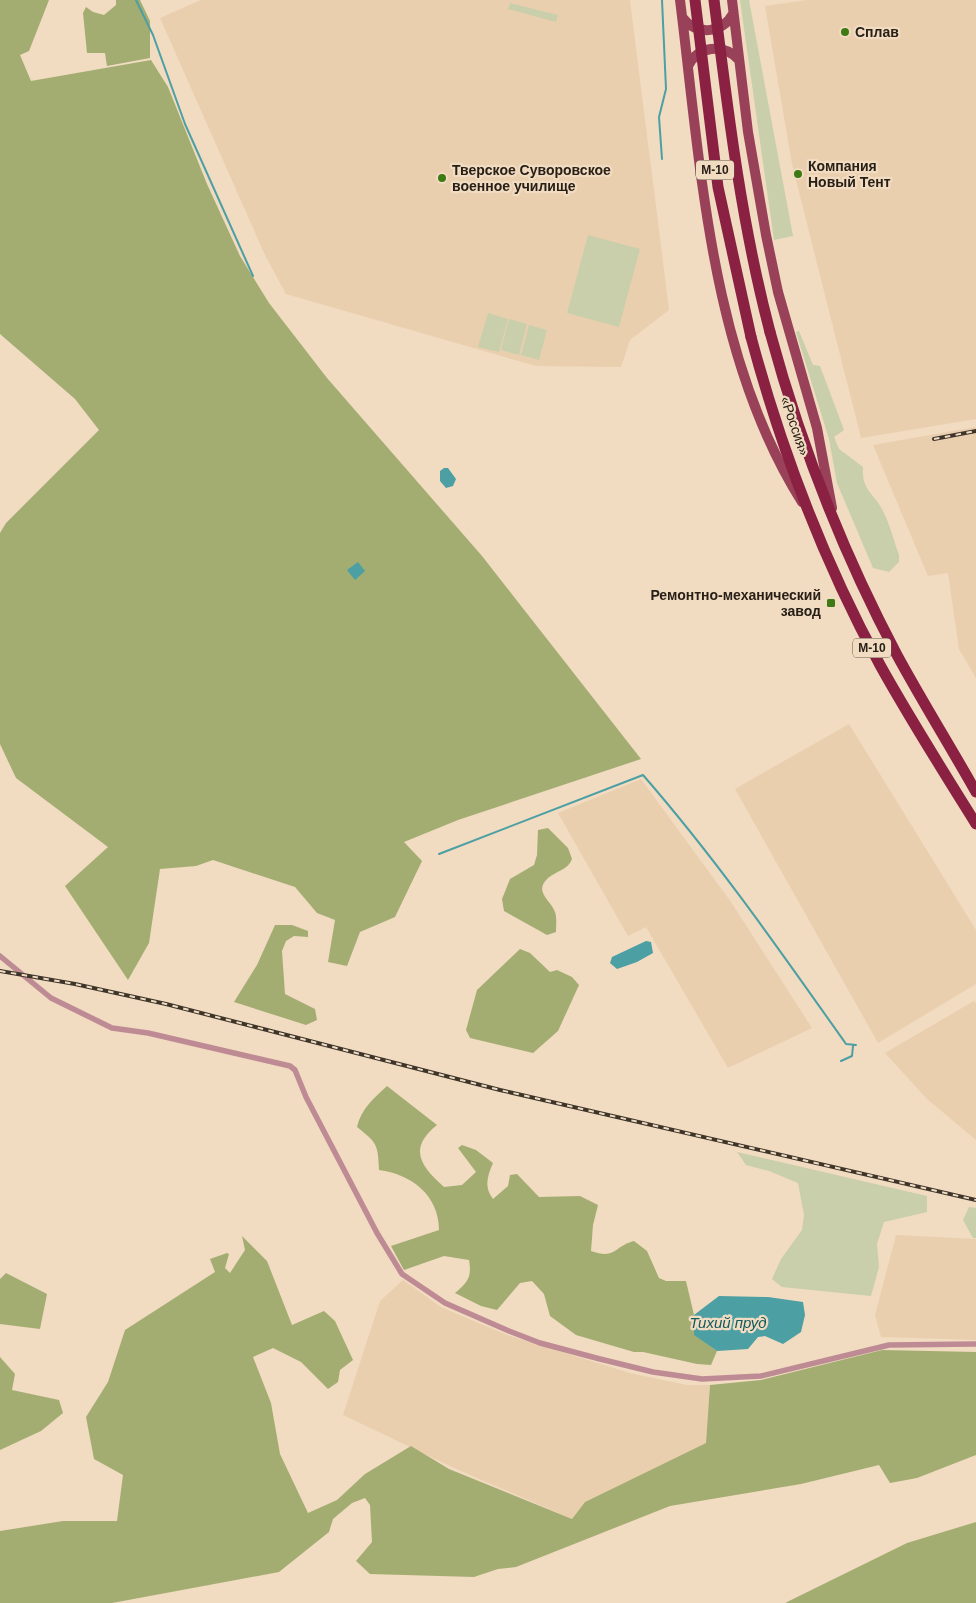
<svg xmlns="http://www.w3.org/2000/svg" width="976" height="1603" font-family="Helvetica,sans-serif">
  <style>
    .built { fill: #eacfaf }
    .green { fill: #c8cfaa }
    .forest { fill: #a3ad72 }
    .water { fill: #4c9fa3 }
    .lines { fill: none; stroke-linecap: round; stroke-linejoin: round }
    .stream { stroke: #4c9fa3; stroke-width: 2 }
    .street { stroke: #be8b95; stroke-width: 5.5 }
    .primary { stroke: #994159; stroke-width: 10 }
    .highway { stroke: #8a2143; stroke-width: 11 }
    .rail-casing { stroke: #3e352a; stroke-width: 4 }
    .rail { stroke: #f1dbc1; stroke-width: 2; stroke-dasharray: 5.5; stroke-linecap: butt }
    .highway-bridge { stroke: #8a2143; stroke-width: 11 }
    .poi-dot { fill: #3e7a13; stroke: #f1dbc1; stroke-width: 2 }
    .labels { text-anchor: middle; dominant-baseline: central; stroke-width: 4.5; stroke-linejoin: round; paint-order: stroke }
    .shield { fill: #f1dbc1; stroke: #64584a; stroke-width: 1 }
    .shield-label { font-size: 12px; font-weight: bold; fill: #282017 }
    .poi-label { font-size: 14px; font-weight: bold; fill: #282017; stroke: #f1dbc1; text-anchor: start }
    .street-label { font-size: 14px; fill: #282017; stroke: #f1dbc1 }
    .water-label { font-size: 15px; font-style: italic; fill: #125a5d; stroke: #f1dbc1 }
  </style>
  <rect width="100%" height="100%" fill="#f1dbc1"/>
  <path class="built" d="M201,0H630L669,310L630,340L621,367L536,366L286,294L265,255L160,18Z
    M807,0H976V419L861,438L792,164L765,6Z
    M976,427V678L959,649L948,573L928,576L873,445Z
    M849,724L976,930V984L878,1043L735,789Z
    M641,779L731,902L812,1028L728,1068L646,927L628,936L558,813Z
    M974,1001L976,1003V1140L927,1099L885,1053Z
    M896,1235L976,1239V1340L881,1337L875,1315Z
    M403,1280L441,1307L507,1335L630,1373L687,1385H710L706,1443L585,1502L572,1519L454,1468L343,1415L380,1301Z"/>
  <path class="green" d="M740,0H749L793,236L774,240Z
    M510,3L558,15L556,22L508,9Z
    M588,235L640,249L619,327L567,313Z
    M488,313L508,319L499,352L478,347Z
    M509,319L527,324L519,355L501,350Z
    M529,325L547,330L539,360L521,355Z
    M799,331L813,365L820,366L844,430L834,437L839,449L863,467C861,490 874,493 883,511C890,525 894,541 899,555V562L889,572L873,568L837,483L829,439L796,332Z
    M737,1152L927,1196V1212L884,1222L877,1244L879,1267L871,1296L782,1287L772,1279L781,1259L802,1230L804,1215L798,1183L769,1171L746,1165Z
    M969,1207L976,1208V1238H973L963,1220Z"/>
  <path class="forest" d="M0,0H49L29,51L20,55L31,81L151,60L168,87L207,184L240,256L269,303L327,378L482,556L641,759L458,820L404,842L422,861L395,917L360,932L347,966L328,962L335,920L317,913L295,887L213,860L196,866L160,869L149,943L128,980L65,886L108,847L16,778L0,744V533L6,523L99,430L75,399L0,334Z
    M116,0H140L150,21V58L107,66L105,53H87L83,13L86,7L93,12L104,15L116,5Z
    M548,828L568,848L572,859C568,870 556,871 548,878C533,892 551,900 555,912C557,917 556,926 556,932L547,935L504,911L502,899L510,879L534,865L537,855L538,830Z
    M275,925H292L308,931V937L294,936L286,941L282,951L285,994L315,1009L317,1020L306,1025L234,1002L257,965Z
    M520,949L530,953L550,972L557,970L572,977L579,985L558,1031L533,1053L470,1038L466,1030L477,990Z
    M387,1086L437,1125C408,1148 420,1166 444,1187L462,1185L476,1172L458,1148L462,1145L476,1150L493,1163C487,1177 484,1187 493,1199L508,1186L510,1175L517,1174L539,1197L580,1196L598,1205L593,1225L591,1251C616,1260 614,1246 634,1241L647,1251L659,1278L666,1281H686L694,1315L695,1335L717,1351L711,1365L697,1364L643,1352H634L576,1335L550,1316L544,1294L532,1281L520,1283L497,1310L481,1306L455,1293C468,1282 472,1277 469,1260L444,1256L404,1270L391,1246L439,1230C439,1195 411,1174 379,1170C378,1144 377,1143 357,1127C361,1109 374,1098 387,1086Z
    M242,1236L267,1261L292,1325L324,1311L335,1321L353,1360L340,1370L338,1382L328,1389L301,1362L273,1348L253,1357L271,1403L280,1454L308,1513L337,1500L365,1474L411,1446L449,1469L572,1519L585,1502L706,1443L710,1385L761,1380L882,1350L976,1352V1455L917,1478L890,1483L879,1465L801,1484L670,1506L516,1567L498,1569L474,1577L370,1574L356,1561L372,1542L370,1505L365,1498L352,1503L333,1519L329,1532L279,1572L112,1603H0V1531L63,1521H117L123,1475L94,1459L86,1417L108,1382L125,1330L215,1272L210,1259L227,1253L229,1254L225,1268L230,1273L245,1250Z
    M6,1273L47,1294L40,1329L0,1324V1279Z
    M0,1357L15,1374L12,1390L59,1400L63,1413L41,1431L0,1450Z
    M976,1522V1603H785L907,1543Z"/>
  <path class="water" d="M444,468H448L456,479L453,486L446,488L440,481V471Z
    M358,562L365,571L355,580L347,570Z
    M646,941L651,942L653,953L637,962L617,969L610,963L612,957Z
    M719,1296L768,1297L803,1302L805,1315L801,1332L783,1344L765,1336L758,1337L748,1349L717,1351L694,1335V1315Z"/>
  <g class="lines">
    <path class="stream" d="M136,0L153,35L185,124L253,276
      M662,159L659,117L666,89L662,0
      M439,854L643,775C717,860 781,952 846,1044L856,1045
      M841,1061L852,1056L853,1046"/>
    <path class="street" d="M0,956L51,998L112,1028L148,1033L290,1066L295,1070L306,1097L377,1233L402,1274L445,1303L509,1331L540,1343L600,1359L653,1372L702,1379L761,1376L889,1345L976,1344"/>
    <path class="primary" d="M680,0C701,167 710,356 802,502
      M732,0L748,132L766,235L778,292L817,428L832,508
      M682,17C696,36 722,34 733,14
      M688,66C698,46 723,43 738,59"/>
    <path class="highway" d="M770,332C800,443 843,553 897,655C922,701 950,746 976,792
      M751,337C781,449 824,562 880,665C910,719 943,771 976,824"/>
    <g class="rail-casing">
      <path id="rail" d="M934,439L976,431
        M0,971L75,984L166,1004L500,1090L976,1200"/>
    </g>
    <use href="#rail" class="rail"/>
    <path class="highway-bridge" d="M695,0L718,187L751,337
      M714,0C728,112 741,222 770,332"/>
  </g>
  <g class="poi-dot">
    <circle cx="845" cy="32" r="5"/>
    <circle cx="798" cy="174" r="5"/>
    <circle cx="442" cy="178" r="5"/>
    <rect x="826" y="598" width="10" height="10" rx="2.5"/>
  </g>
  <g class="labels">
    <g class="shield">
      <rect x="696" y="160.5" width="38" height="19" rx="4"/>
      <rect x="853" y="638.5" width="38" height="19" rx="4"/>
    </g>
    <g class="shield-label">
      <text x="715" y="170">М-10</text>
      <text x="872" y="648">М-10</text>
    </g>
    <g class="poi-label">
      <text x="855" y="32">Сплав</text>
      <text x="808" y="166">Компания<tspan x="808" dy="16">Новый Тент</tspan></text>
      <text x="452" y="170">Тверское Суворовское<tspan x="452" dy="16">военное училище</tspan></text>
      <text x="821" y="595" text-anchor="end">Ремонтно-механический<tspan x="821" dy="16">завод</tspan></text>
    </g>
    <g class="street-label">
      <text transform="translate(795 426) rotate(71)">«Россия»</text>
    </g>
    <g class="water-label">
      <text x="728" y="1322">Тихий пруд</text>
    </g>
  </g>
</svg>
